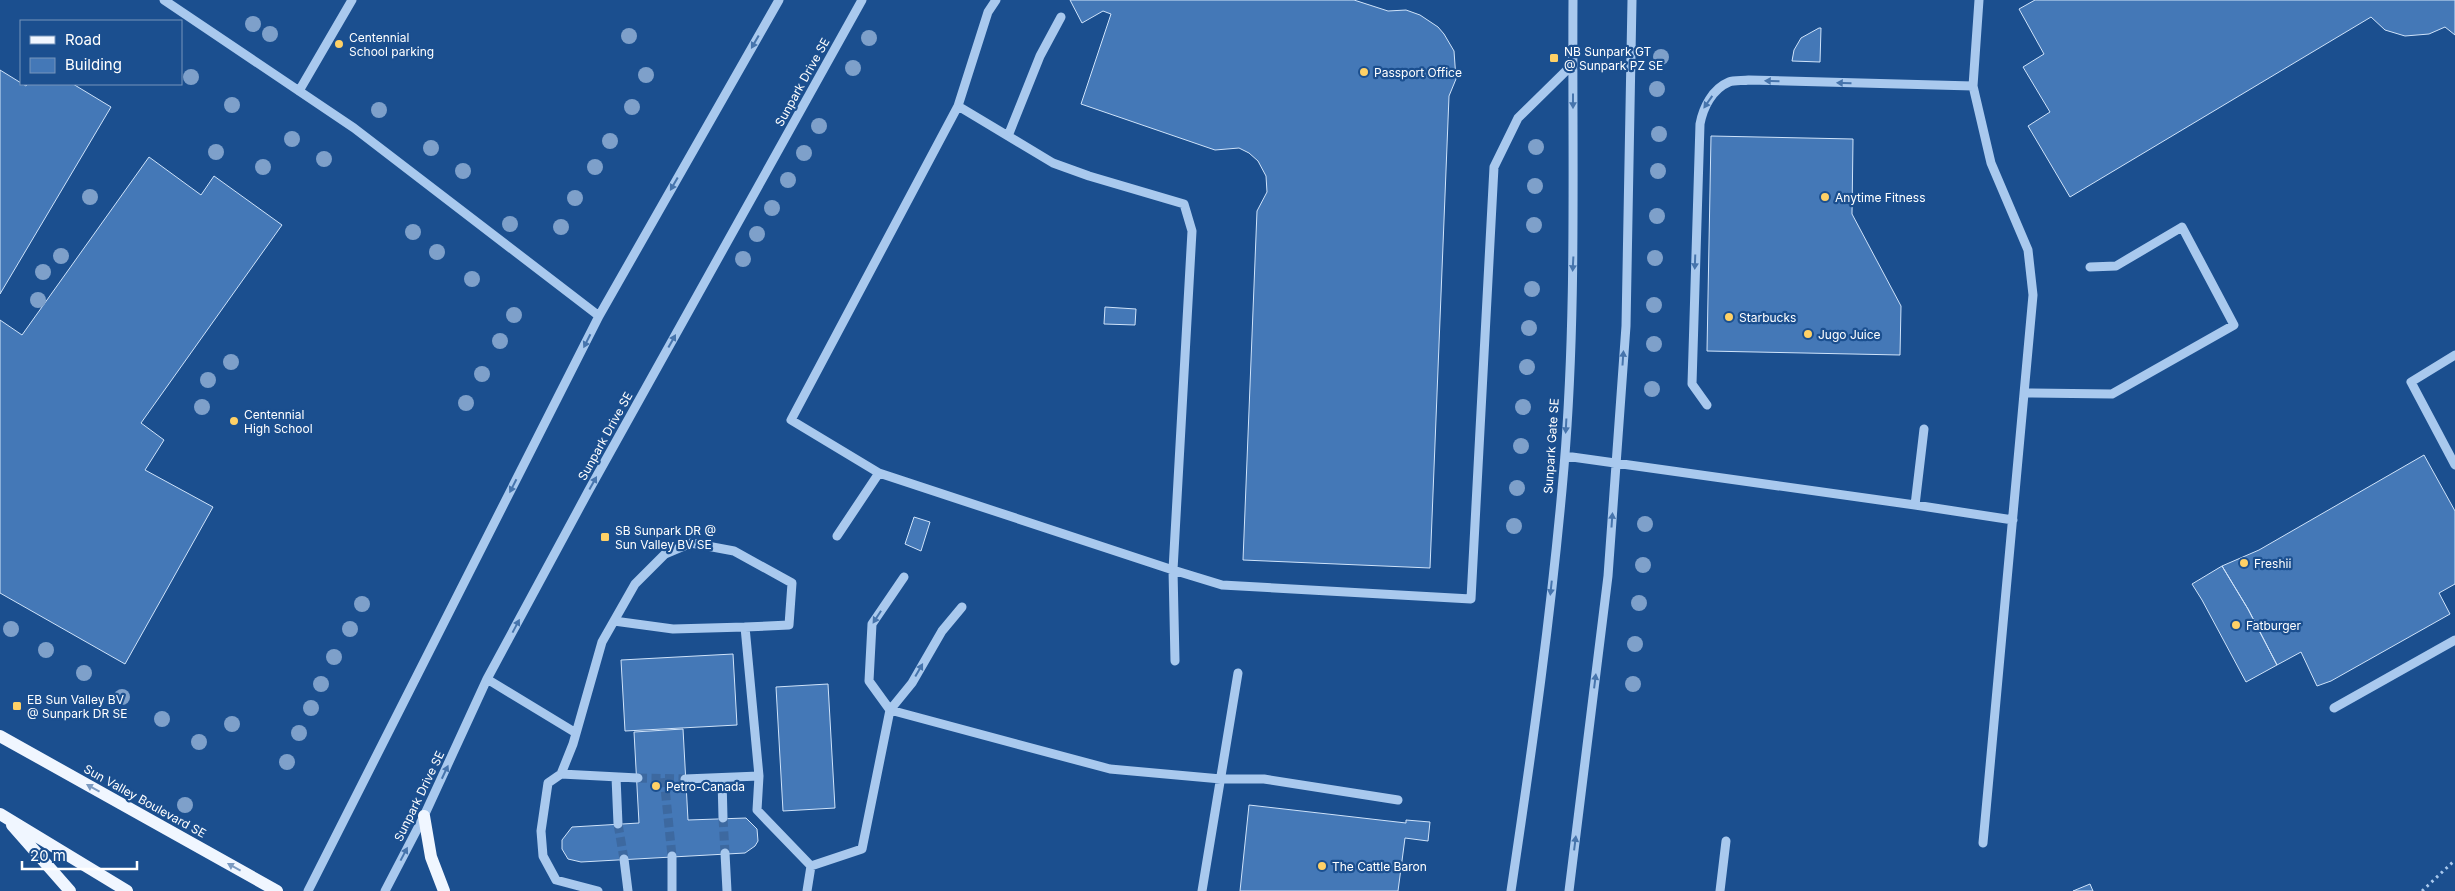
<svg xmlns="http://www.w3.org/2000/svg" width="2455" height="891" font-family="Inter,sans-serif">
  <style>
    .building { fill: #4478b7; stroke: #cfe3fa }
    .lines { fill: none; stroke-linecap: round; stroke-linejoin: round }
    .minor-tunnel { stroke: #3d69a0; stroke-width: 9; stroke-dasharray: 9 4.5; stroke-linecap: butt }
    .path { stroke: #a9c9ee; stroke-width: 3; stroke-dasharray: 2.5 4; stroke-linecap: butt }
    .minor { stroke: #a9c9ee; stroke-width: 9 }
    .major { stroke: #f0f6ff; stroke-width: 12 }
    .tree { fill: #7ea0ca }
    .oneway { fill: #4674ac }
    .oneway2 { fill: #7b9ac1 }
    .poi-dot { fill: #ffd166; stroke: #1b4f8f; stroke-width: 2 }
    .labels { text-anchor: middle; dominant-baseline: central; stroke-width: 4.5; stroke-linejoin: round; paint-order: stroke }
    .poi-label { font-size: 12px; fill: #fff; stroke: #1b4f8f; text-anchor: start }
    .street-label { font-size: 12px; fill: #fff; stroke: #1b4f8f }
  </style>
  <rect width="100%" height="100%" fill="#1b4f8f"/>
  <path class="building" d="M1070,0H1354L1388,11L1406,10L1420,15L1438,27L1444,34L1454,51L1456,79L1449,96L1430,568L1243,560L1257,211L1267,192L1266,176L1258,161L1249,153L1239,148L1215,150L1081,104L1111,14L1103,11L1082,23Z
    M2035,0H2455V35L2445,27L2429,34L2405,36L2385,30L2371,17L2070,197L2028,126L2050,112L2023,67L2044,54L2019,9Z
    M1819,28H1821L1820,62L1792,61L1794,50L1801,38Z
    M0,70L26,86L28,84H73L111,107L0,294Z
    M1711,136L1853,139L1852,214L1901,306L1900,355L1707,351Z
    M149,157L201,195L214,176L282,225L141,423L164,440L145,470L213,507L125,664L0,593V320L22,335Z
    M1105,307L1136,309L1135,325L1104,324Z
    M2424,455L2455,511V584L2439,593L2450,614L2331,681L2317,686L2301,652L2277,665L2248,609L2222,566L2259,550Z
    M914,517L930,522L921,551L905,544Z
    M2222,566L2248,609L2277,665L2246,682L2202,600L2192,584Z
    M733,654L737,725L625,731L621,660Z
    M828,684L835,808L783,811L776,687Z
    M683,729L688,820L746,818L757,829L758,841L755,846L745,853L581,862L568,859L562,849V840L572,827L639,823L634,732Z
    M1249,805L1406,823V820L1430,822L1428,841L1405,838L1398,891H1240Z
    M2090,884L2093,891H2073Z"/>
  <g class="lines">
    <path class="minor-tunnel" d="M638,778L685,779
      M664,778L672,856
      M723,818L725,853
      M618,824L624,859"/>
    <path class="path" d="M2422,891L2455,860"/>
    <path class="minor" d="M164,0L354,128L599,316
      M1979,0L1973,86L1991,163L2028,250L2033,295L1983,843
      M299,91L352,0
      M958,106L1053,163L1089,176L1184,204L1192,231L1173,570L1222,585L1471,599L1494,167L1518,118L1573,64
      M1008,136L1040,56L1061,17
      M2455,355L2411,382L2455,465
      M2024,393L2112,394L2234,325L2182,227L2116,266L2090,267
      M1707,405L1692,384L1700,124C1703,108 1712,89 1729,82C1734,80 1743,81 1749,80L1973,86
      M1565,456L1915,505L2013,520
      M879,473L791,420L958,106L988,12L996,0
      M1915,505L1924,429
      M837,536L879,473L1173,570L1175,661
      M904,577L872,624L869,681L890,710L1110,769L1221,779H1264L1398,800
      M614,621L673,629L745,627
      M487,679L576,733
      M2334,708L2455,640
      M561,774L638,778
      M616,777L618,824
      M722,778L723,818
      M685,779L759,776
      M725,853L727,891
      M672,856V891
      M624,859L628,891
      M811,866L862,849L890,710L912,683L942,631L962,607
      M308,891L599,316L779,0
      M385,891L424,816L487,679L589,490L862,0
      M598,891L556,880L543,856L541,831L548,783L561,774L573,744L602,642L635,584L665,554L691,543L734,551L792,583L789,625L745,627L759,776L757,810L811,866L807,891
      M1202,891L1238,673
      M1511,891C1532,750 1552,609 1564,467C1577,312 1572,156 1573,0
      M1569,891L1608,576L1626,326L1632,0
      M1720,891L1726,841"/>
    <path class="major" d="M0,736L277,891
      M0,814L127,891
      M424,816L431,857L444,891
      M12,825L70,891"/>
  </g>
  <g class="tree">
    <circle cx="253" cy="24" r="8"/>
    <circle cx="270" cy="34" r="8"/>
    <circle cx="629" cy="36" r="8"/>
    <circle cx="869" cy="38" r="8"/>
    <circle cx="1661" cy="57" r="8"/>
    <circle cx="853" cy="68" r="8"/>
    <circle cx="646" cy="75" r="8"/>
    <circle cx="191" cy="77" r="8"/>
    <circle cx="1657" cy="89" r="8"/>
    <circle cx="232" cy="105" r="8"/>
    <circle cx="632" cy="107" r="8"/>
    <circle cx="379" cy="110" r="8"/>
    <circle cx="819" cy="126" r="8"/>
    <circle cx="1659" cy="134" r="8"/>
    <circle cx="292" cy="139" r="8"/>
    <circle cx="610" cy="141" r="8"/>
    <circle cx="1536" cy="147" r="8"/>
    <circle cx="431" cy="148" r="8"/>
    <circle cx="216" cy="152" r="8"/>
    <circle cx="804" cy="153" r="8"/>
    <circle cx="324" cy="159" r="8"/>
    <circle cx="263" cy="167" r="8"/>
    <circle cx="595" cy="167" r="8"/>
    <circle cx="463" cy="171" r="8"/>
    <circle cx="1658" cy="171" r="8"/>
    <circle cx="788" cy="180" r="8"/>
    <circle cx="1535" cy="186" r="8"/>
    <circle cx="90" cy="197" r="8"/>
    <circle cx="575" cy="198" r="8"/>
    <circle cx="772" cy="208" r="8"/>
    <circle cx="1657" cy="216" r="8"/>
    <circle cx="510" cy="224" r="8"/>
    <circle cx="1534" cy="225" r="8"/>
    <circle cx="561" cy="227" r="8"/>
    <circle cx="413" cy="232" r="8"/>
    <circle cx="757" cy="234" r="8"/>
    <circle cx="437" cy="252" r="8"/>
    <circle cx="61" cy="256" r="8"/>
    <circle cx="1655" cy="258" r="8"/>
    <circle cx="743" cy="259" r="8"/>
    <circle cx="43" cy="272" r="8"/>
    <circle cx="472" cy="279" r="8"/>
    <circle cx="1532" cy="289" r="8"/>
    <circle cx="38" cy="300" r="8"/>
    <circle cx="1654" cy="305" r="8"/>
    <circle cx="514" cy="315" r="8"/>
    <circle cx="1529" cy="328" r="8"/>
    <circle cx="500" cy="341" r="8"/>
    <circle cx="1654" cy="344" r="8"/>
    <circle cx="231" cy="362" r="8"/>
    <circle cx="1527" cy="367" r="8"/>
    <circle cx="482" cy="374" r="8"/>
    <circle cx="208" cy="380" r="8"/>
    <circle cx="1652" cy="389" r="8"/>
    <circle cx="466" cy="403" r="8"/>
    <circle cx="202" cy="407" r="8"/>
    <circle cx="1523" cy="407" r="8"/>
    <circle cx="1521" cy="446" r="8"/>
    <circle cx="1517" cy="488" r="8"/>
    <circle cx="1645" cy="524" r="8"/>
    <circle cx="1514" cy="526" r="8"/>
    <circle cx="1643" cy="565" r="8"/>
    <circle cx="1639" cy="603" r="8"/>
    <circle cx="362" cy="604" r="8"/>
    <circle cx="11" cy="629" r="8"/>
    <circle cx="350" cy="629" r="8"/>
    <circle cx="1635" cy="644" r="8"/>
    <circle cx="46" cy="650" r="8"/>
    <circle cx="334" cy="657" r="8"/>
    <circle cx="84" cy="673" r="8"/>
    <circle cx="321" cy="684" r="8"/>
    <circle cx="1633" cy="684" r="8"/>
    <circle cx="122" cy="697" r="8"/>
    <circle cx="311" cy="708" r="8"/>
    <circle cx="162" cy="719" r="8"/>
    <circle cx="232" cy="724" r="8"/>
    <circle cx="299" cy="733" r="8"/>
    <circle cx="199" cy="742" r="8"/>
    <circle cx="287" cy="762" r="8"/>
    <circle cx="185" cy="805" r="8"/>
  </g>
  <defs><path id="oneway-solid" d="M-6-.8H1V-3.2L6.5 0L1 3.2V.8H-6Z" transform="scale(1.25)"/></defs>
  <g class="oneway">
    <use href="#oneway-solid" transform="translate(755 42) rotate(120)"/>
    <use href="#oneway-solid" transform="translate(1772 81) rotate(-178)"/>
    <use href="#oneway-solid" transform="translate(1844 83) rotate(-178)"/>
    <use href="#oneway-solid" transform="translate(1573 101) rotate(90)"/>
    <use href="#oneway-solid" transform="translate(1708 102) rotate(125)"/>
    <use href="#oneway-solid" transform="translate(674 184) rotate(120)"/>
    <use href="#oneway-solid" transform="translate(1695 262) rotate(92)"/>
    <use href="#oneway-solid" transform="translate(1573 264) rotate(93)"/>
    <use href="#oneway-solid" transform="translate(587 341) rotate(117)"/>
    <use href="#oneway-solid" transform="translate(672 341) rotate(-61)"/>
    <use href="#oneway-solid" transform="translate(1623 358) rotate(-86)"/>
    <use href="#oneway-solid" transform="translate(1566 426) rotate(93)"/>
    <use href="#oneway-solid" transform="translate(593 483) rotate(-61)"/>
    <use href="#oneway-solid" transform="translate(513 486) rotate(117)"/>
    <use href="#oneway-solid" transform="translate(1612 520) rotate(-86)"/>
    <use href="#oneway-solid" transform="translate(1551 588) rotate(96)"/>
    <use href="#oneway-solid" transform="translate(877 617) rotate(123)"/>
    <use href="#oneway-solid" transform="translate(516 626) rotate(-62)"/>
    <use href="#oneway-solid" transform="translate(919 670) rotate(-60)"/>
    <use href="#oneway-solid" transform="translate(1595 681) rotate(-83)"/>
    <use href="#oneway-solid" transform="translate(445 772) rotate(-65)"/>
    <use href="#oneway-solid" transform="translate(1575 843) rotate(-83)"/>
    <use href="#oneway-solid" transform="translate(404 854) rotate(-62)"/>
  </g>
  <g class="oneway2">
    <use href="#oneway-solid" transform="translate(93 788) rotate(-151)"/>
    <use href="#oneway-solid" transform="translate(234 867) rotate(-151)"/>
  </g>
  <g class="poi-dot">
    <circle cx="339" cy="44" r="5"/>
    <rect x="1549" y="53" width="10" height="10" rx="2.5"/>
    <circle cx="1364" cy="72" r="5"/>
    <circle cx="1825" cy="197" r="5"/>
    <circle cx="1729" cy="317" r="5"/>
    <circle cx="1808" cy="334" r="5"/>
    <circle cx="234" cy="421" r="5"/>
    <rect x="600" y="532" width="10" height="10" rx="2.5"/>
    <circle cx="2244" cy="563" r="5"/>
    <circle cx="2236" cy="625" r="5"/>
    <rect x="12" y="701" width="10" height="10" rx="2.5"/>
    <circle cx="656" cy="786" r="5"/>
    <circle cx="1322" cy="866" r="5"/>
  </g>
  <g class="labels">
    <g class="poi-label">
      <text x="349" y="37">Centennial<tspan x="349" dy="14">School parking</tspan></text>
      <text x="1564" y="51">NB Sunpark GT<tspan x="1564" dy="14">@ Sunpark PZ SE</tspan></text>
      <text x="1374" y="72">Passport Office</text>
      <text x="1835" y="197">Anytime Fitness</text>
      <text x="1739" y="317">Starbucks</text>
      <text x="1818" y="334">Jugo Juice</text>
      <text x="244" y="414">Centennial<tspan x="244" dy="14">High School</tspan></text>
      <text x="615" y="530">SB Sunpark DR @<tspan x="615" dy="14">Sun Valley BV SE</tspan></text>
      <text x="2254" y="563">Freshii</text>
      <text x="2246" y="625">Fatburger</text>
      <text x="27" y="699">EB Sun Valley BV<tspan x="27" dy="14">@ Sunpark DR SE</tspan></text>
      <text x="666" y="786">Petro-Canada</text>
      <text x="1332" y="866">The Cattle Baron</text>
    </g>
    <g class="street-label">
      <text transform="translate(802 82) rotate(-61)">Sunpark Drive SE</text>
      <text transform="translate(605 436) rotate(-61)">Sunpark Drive SE</text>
      <text transform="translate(1551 446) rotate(-86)">Sunpark Gate SE</text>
      <text transform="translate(419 796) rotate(-64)">Sunpark Drive SE</text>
      <text transform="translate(145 801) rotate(29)">Sun Valley Boulevard SE</text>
    </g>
  </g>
  <rect x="20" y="20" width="162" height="65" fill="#1b4f8f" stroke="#7695bc"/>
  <rect x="30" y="36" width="25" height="8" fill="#f0f6ff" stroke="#7695bc"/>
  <text x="65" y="45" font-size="15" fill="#ffffff">Road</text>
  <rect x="30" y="58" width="25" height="15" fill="#4478b7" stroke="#7695bc"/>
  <text x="65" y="70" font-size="15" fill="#ffffff">Building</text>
  <path d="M22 861v8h115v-8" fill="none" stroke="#ffffff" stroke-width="2.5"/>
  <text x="30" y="861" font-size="15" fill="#ffffff" stroke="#1b4f8f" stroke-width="4" paint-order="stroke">20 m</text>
</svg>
